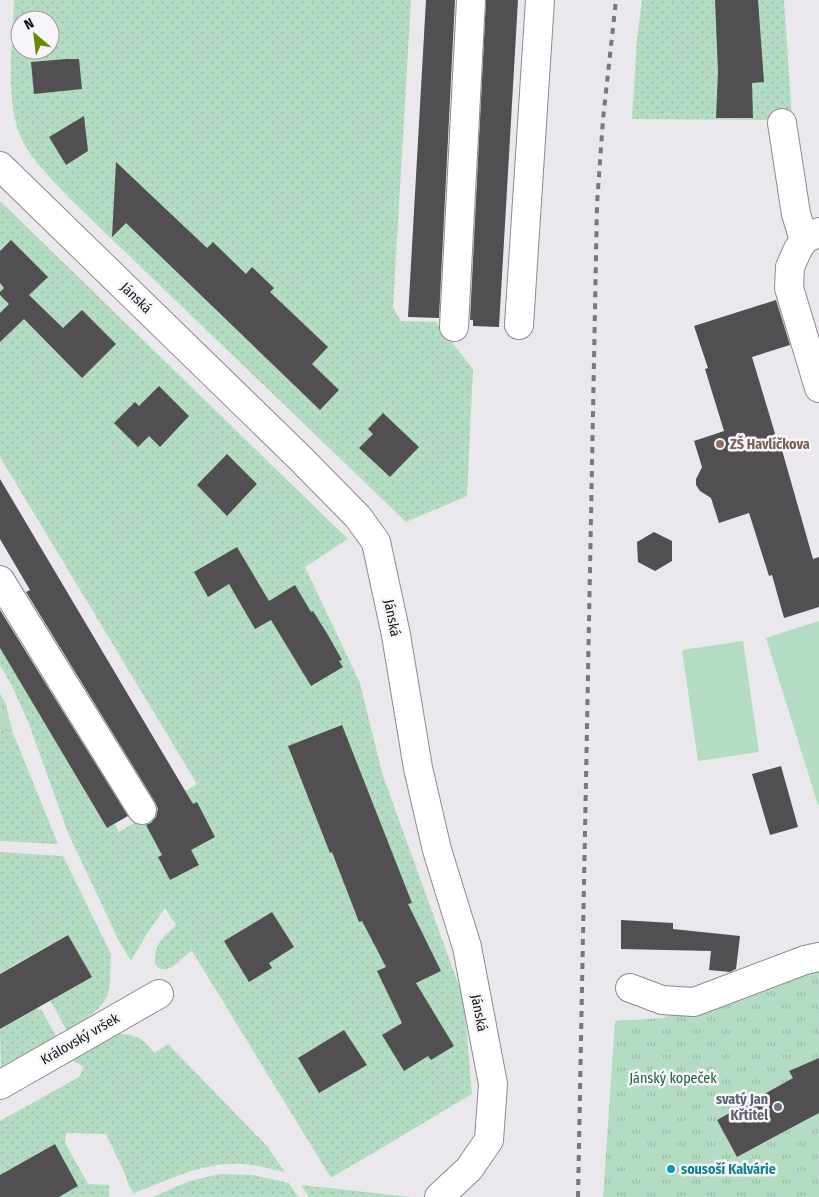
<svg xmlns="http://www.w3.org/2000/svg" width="819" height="1197" font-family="'Fira Sans Condensed',sans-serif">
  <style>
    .grass { fill: url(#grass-dots); fill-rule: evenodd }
    .park { fill: url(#park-tufts) }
    .pitch { fill: #b4dcc3 }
    .building { fill: #524f53 }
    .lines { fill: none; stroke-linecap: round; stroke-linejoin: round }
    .minor-casing { stroke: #8d8a8f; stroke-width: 30 }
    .minor { stroke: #fff; stroke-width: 28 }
    .rail { stroke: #79777a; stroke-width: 4; stroke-dasharray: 6 6; stroke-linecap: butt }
    .education-dot { fill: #8d6e63; stroke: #f8f5fa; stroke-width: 2 }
    .worship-dot { fill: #6b7280; stroke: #f8f5fa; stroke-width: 2 }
    .culture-dot { fill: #0f9aa8; stroke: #f8f5fa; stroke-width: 2 }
    .labels { text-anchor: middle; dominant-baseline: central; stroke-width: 5; stroke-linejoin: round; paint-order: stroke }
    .street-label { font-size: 14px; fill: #131214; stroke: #f8f5fa }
    .education-label { font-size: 14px; font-weight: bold; fill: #785e54; stroke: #f8f5fa; text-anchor: start }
    .park-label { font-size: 14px; fill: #18623f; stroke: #f8f5fa }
    .worship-label { font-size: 14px; font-weight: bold; fill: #5b616d; stroke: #f8f5fa; text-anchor: end }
    .culture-label { font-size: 14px; font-weight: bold; fill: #0d838f; stroke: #f8f5fa; text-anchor: start }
  </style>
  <defs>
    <pattern id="grass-dots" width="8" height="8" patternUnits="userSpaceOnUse" patternTransform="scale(1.25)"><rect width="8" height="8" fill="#b4dcc3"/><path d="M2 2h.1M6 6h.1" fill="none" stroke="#9abca7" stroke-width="1.8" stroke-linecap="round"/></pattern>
    <pattern id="park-tufts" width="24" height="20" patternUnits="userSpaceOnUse" patternTransform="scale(1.25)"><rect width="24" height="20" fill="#b4dcc3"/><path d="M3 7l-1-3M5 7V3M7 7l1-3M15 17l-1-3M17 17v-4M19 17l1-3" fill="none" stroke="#9abca7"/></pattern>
  </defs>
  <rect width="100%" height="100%" fill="#ebe8ed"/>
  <path class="grass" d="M14,0H411L393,308L401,321L436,322L473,369L467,496L406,522L68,197C52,179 33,162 22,140C4,103 13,41 14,0ZM20,20H50V50H20Z
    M642,0H784L792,118L771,120L632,119L637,39Z
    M0,201L348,539L305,567L360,683L382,773L464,1000L472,1094L331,1178L192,951C180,958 167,979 155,964C154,943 162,939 176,925L165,908L148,932L131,961L120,943L68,833L29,724L12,686L0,665V648L107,828L115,824L119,832L197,784L0,457Z
    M0,730L13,733L58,844L0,841Z
    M0,852L63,856L111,954L110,983L107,997L98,1009L84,1020L67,1031L50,1000L67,935L0,973Z
    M37,1008L39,1010L41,1009L57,1038L1,1069L0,1029Z
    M115,1034C135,1033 143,1038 154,1053L168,1044L267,1146L285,1172C271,1169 257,1165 243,1164C205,1161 168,1180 134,1193L129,1186L125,1174L106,1134L66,1133L65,1143L88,1184L109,1185V1197H59L78,1186L55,1144L0,1175V1121L79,1077L84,1067L68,1058Z
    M220,1174L253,1175L289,1183L298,1197H153L189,1181Z
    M301,1185L411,1197H309Z"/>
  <path class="park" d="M0,693L6,705L13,733L0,730Z
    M819,964V1070L793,1078L717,1120L737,1157L816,1115L819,1106V1197H603L615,1021L663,1018L803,966Z"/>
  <path class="pitch" d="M819,621V805H818L766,638Z
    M743,641L759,752L698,761L682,650Z"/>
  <path class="building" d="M426,0H455L439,318L408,317Z
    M486,0H518L499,327L473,326V320H470Z
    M715,0H758L764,82L752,83L753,118H716L718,72Z
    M66,59H79L82,89L34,94L31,62Z
    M84,116L88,151L66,165L49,137Z
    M116,162L207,248L213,242L246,274L252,267L274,288L270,292L328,347L312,364L339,390L320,410L126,223L112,237Z
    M11,240L48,277L29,295L63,328L82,310L116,344L82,378L24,319L0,342V313L9,304L0,295V292L4,288L0,283V251Z
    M776,300L790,345L752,357L776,437L778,436L813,559L819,557V607L784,618L772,575L769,576L749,513L719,523L711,498L700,491L696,485V479L702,467L694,441L724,431L705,369L708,368L694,326Z
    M159,386L189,416L160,447L149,436L138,447L114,423L135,402L139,406Z
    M383,413L419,447L390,477L359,448L373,434L368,429Z
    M227,454L257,484L227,516L197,485Z
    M0,479L193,804L197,802L215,837L191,850L199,865L170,880L158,857L162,855L146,825L151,823L156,817L158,809L155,802L26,592L30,590L0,539Z
    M654,532L672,541V561L655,571L638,562L637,542Z
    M237,547L269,601L295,585L311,612L313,611L328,635L342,660L339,661L343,667L311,686L271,620L255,629L229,584L208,597L194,572Z
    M0,610L128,816L107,828L0,648Z
    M342,725L412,903L408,904L441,971L416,983L454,1046L431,1060L428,1056L404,1071L382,1035L402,1023L377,971L386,967L362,921L359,922L332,852L330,853L288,746Z
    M781,766L798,827L770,835L752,774Z
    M272,912L294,947L269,963L272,968L249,982L224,941Z
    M621,920L673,923V929L740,936L736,969L730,972L709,970L711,951L621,949Z
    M68,935L92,977L0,1029V974Z
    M344,1030L367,1065L319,1093L298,1058Z
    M819,1058V1113L737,1157L717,1120L793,1078L789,1071Z
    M55,1144L78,1186L59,1197H0V1175Z"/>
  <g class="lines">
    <g class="minor-casing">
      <path id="minor" d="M782,123L796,214L804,240
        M0,166L300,458L358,517L376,542L396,635L418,768L437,850L467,947L493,1084L489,1140L469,1169L439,1197
        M819,232L804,240L798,249L790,267L789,288L819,388
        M519,325L540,0
        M454,327L471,0
        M0,580L142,810
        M630,988L662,1000L694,1002L805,960L819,957
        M0,1085L159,994"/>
    </g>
    <use href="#minor" class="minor"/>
    <path class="rail" d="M578,1197L597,204L603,119L616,0"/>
  </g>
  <circle class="education-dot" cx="720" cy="444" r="5"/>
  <circle class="worship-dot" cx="778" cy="1107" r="5"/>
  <circle class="culture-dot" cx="671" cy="1169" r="5"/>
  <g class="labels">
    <g class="street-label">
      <text transform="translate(136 298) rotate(44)">Jánská</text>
      <text transform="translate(392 618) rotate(79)">Jánská</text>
      <text transform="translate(479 1013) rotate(79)">Jánská</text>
      <text transform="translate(80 1039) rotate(-30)">Královský vršek</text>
    </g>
    <g class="education-label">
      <text x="730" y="444">ZŠ Havlíčkova</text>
    </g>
    <g class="park-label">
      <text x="673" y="1078">Jánský kopeček</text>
    </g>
    <g class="worship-label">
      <text x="768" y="1099">svatý Jan<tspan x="768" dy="16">Křtitel</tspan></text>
    </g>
    <g class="culture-label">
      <text x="681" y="1169">sousoší Kalvárie</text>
    </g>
  </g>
  <g transform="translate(35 35) rotate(332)"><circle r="24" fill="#f8f5fa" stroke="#9c9a9e"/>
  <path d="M0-4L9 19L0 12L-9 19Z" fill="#68890b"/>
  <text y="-8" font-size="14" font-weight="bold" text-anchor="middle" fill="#131214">N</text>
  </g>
</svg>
